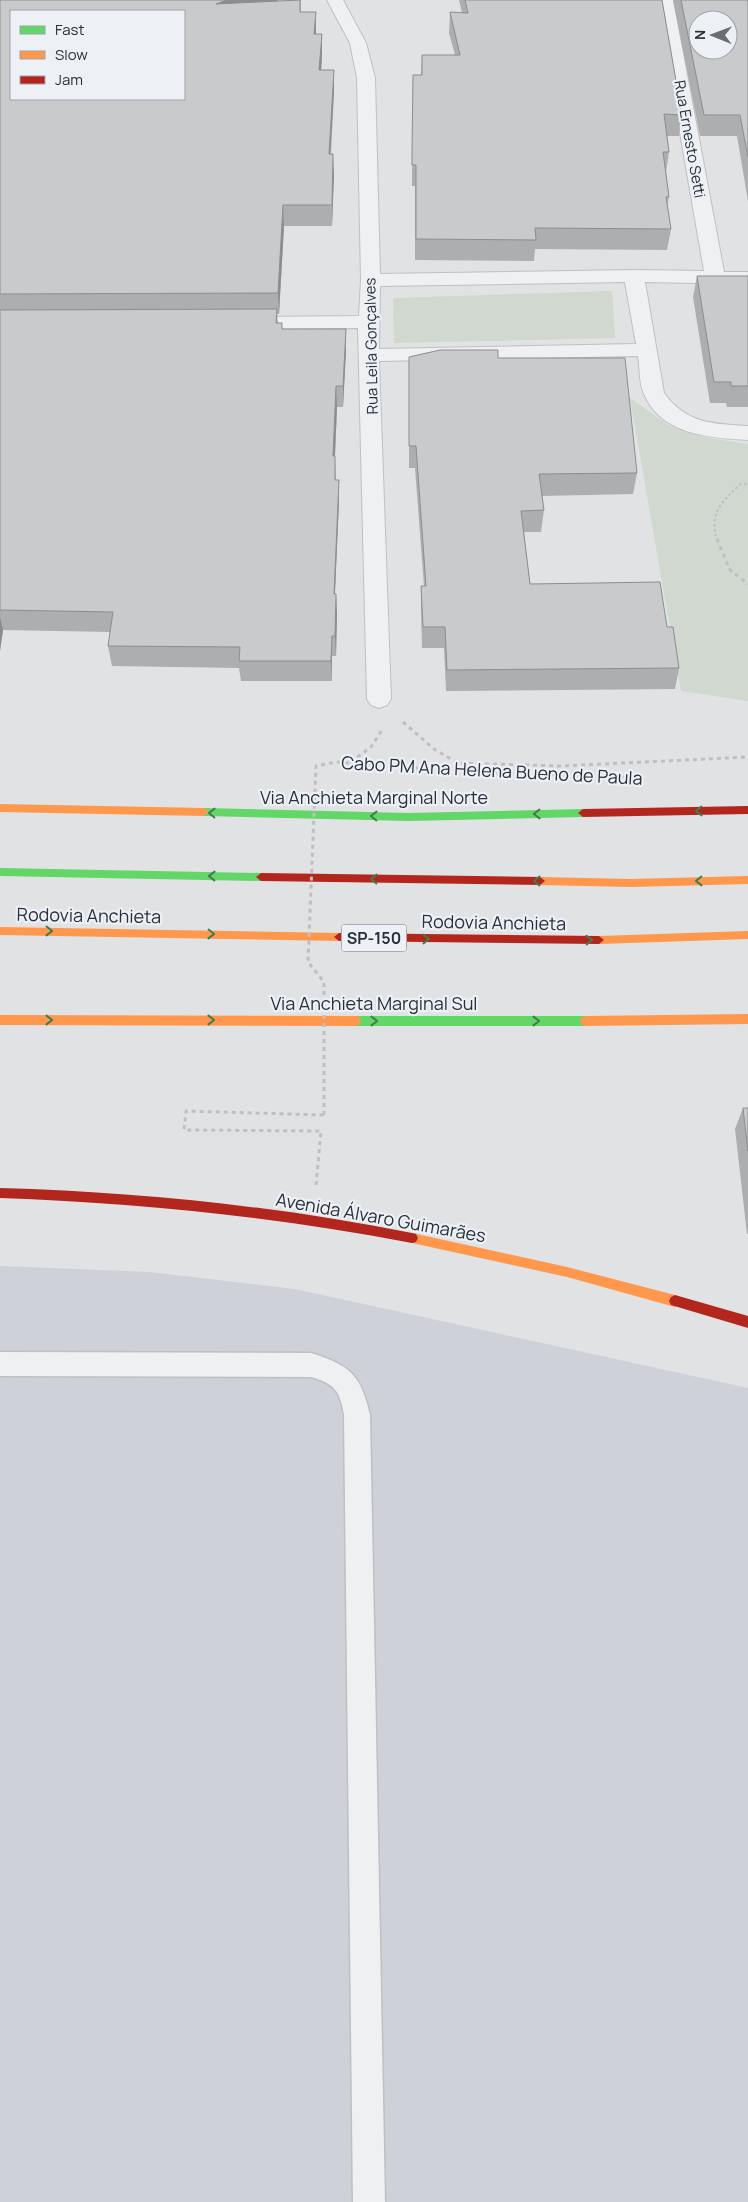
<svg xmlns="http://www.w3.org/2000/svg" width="748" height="2202" font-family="Manrope,sans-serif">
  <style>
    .built { fill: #ced1d7 }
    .green { fill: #d1d8d0 }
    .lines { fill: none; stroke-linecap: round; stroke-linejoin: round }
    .lane-casing { stroke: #bec0c2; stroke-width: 3 }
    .street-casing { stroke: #bec0c2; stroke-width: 2 }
    .path-far1 { stroke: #bec0c3; stroke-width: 2; stroke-dasharray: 2.5 2.5; stroke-linecap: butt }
    .path { stroke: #bec0c3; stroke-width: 3; stroke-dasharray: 4 4; stroke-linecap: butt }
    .lane { fill: #eff0f1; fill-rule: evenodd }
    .street { fill: #eff0f1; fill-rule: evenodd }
    .fast { fill: #63d668; fill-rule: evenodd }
    .slow { fill: #ff974d; fill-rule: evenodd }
    .jam { fill: #b3261e; fill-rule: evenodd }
    .path-bridge { stroke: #bec0c3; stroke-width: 3; stroke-dasharray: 4 4; stroke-linecap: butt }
    .wall { fill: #acaeaf }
    .shaded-wall { fill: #8c8d8f }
    .building { fill: #c8cacc; stroke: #8c8d8f; fill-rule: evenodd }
    .oneway { stroke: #437b4f }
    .labels { text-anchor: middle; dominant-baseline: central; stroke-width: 4.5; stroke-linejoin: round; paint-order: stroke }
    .far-street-label { font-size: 15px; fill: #29303b; stroke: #edf0f4 }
    .shield { fill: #edf0f4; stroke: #646a72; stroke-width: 1 }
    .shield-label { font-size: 16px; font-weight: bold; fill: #29303b }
    .street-label { font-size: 18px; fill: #29303b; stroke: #edf0f4 }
  </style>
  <rect width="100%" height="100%" fill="#e0e2e4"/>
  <path class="built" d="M0,1266L150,1272L295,1289L748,1388V2202H0Z"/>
  <path class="green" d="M612,291L615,338L394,343L393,298Z
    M630,398L670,426L709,438L748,444V701L681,691Z"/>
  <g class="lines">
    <g class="lane-casing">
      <path id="lane" d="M0,1352L311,1353C350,1365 361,1375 370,1415L385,2202H353L344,1415C340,1391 335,1384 311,1377L0,1376Z"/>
    </g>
    <g class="street-casing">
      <path id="street" d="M327,0H343L366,43L375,78L380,274L634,270L704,271L657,0H673L724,272H748V284L645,282L664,393C687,424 713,424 748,426V440C711,438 661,435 644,394C639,384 640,368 638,356L379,361L391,699L387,705L379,708L371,705L367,699L358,328L240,329L233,327L230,323L233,319L240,317L359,316L361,280L357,78L350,43ZM625,282L636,344L379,349L380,286Z"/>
    </g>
    <path class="path-far1" d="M718,541C707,515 723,500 741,484H748"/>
    <path class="path" d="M717,539L730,570L748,584
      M403,722L434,749L458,763L561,766L748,757
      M351,762L371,747L382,730
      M350,763L478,773L627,777
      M316,1185L321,1131L184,1130L186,1111L324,1115"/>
    <use href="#lane" class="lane"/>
    <use href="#street" class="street"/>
    <path class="fast" d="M204,808L409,813L583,809L588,813L583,817L409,821L204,816L199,812Z
      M0,868L261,873L266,877L261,881L0,876Z
      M356,1016H585L589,1018L590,1021L589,1024L585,1026H356L352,1024L351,1021L352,1018Z"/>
    <path class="slow" d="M0,804L204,808L209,812L204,816L0,812Z
      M748,876V884L631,887L540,885L535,881L540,877L631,879Z
      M0,927L339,933L344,937L339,941L0,935Z
      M748,931V939L599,944L594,940L599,936Z
      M748,1014V1024L585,1026L581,1024L580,1021L581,1018L585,1016Z
      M0,1015L356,1016L360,1018L361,1021L360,1024L356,1026L0,1025Z
      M412,1233L567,1267L675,1295L679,1297L681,1301L679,1305L675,1307L567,1277L412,1243L408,1242L406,1238L408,1234Z"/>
    <path class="jam" d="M748,806V814L583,817L578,813L583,809Z
      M261,873L540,877L545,881L540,885L261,881L256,877Z
      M339,933L599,936L604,940L599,944L339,941L334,937Z
      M0,1188C139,1192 276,1206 412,1233L416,1234L418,1238L416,1242L412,1243C276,1217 139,1203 0,1198Z
      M675,1295L748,1316V1328L671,1305L669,1301L671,1297Z"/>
    <path class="path-bridge" d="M324,1115V982L308,962L316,766L336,762L350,763"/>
  </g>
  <path class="wall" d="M0,0H279L276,1L301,0V12L316,34L322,55L321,70H334V91L331,154L334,175L332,226H284L279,314H277L278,323L283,329H346V351L343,407H337L335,456L336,480L339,501L335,594H336L337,614L336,656H332V681H241L239,668L112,666L108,646L110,632L3,630L0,651Z
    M459,0H662L682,115L679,136H667L669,152L666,172L669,197L667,207L671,229L667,250L535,249L534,261L415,260V186H412V173L413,75H421L422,55H455L449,33L450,12L462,13Z
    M673,0H748V201L737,136H700Z
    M697,276H748V407H727L726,403H710L693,297Z
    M498,358L637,473L633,494L542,496L544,510L541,532H524L530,584L667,627L679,668L675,689L446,691L444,648H422L421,608V586H424L415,468H409V378Z
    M743,1108H748V1234H747L735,1129Z"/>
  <path class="shaded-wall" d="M227,0H279L218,26L216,4Z
    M316,12V33L315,55L314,34Z
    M322,34V55L320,91L319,70Z
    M334,70V91L329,175V154Z
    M333,154L334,175L332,226V205Z
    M283,205L284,226L279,314L278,293Z
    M346,329V351L343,407V386Z
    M336,386L337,407L334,477L333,456Z
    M339,480V501L334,614V594Z
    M336,594L337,614L336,656L335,636Z
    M0,617L3,630L0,651Z
    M332,636V681L331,661Z"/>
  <path class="building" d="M0,0H227L216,4L300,0V12H316L314,34H322L319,70H334L329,154H333L332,205H283L278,293L0,294ZM11,11H184V99H11Z
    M465,0H662L682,115L664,114L669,152H663L669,197H666L671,229L535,228L536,240L416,239V165H412V152L413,75H422V55H460L450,12L468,13Z
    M681,0H748V157L740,115H704ZM698,20H728V50H698Z
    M697,276H748V386H731V382H714Z
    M277,309L276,323H282V329H346L343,386H336L333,456H335V480H339L334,594H336L335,636H332L331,661H239L240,647L108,646L113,612L0,610V310Z
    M440,350H498V358H625L637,473L539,474L544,510L521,511L530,584L660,582L667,627H673L679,668L447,670L445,627H423L421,586H426L416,446H409V357Z
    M743,1108H748V1151Z"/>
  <defs><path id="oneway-chevron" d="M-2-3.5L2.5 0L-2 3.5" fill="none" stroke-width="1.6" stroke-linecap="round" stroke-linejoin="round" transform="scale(1.25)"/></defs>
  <g class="oneway">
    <use href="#oneway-chevron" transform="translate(699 811) rotate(179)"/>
    <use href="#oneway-chevron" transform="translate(212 813) rotate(-179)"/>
    <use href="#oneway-chevron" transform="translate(537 814) rotate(179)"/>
    <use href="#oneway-chevron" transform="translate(374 816) rotate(-179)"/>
    <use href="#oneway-chevron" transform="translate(212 876) rotate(-179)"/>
    <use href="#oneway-chevron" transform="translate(374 879) rotate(-179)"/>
    <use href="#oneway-chevron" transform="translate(537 881) rotate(-179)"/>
    <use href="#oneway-chevron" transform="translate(699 881) rotate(179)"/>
    <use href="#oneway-chevron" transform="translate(49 931) rotate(1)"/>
    <use href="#oneway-chevron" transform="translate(211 934) rotate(1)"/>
    <use href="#oneway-chevron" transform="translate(426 939) rotate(1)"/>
    <use href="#oneway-chevron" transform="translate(589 940) rotate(-2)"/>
    <use href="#oneway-chevron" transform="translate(49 1020)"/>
    <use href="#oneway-chevron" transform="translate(211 1020)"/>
    <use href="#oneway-chevron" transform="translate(374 1021)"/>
    <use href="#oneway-chevron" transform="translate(536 1021)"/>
  </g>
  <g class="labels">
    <g class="far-street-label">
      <text transform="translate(690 139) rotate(80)">Rua Ernesto Setti</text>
      <text transform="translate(371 346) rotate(-91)">Rua Leila Gonçalves</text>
    </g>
    <rect class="shield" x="341.5" y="924.5" width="65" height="27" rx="4"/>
    <g class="shield-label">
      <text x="374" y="938">SP-150</text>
    </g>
    <g class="street-label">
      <text transform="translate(492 770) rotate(3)">Cabo PM Ana Helena Bueno de Paula</text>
      <text x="374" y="797">Via Anchieta Marginal Norte</text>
      <text transform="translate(89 915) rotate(1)">Rodovia Anchieta</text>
      <text transform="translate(494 922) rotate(1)">Rodovia Anchieta</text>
      <text x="374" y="1003">Via Anchieta Marginal Sul</text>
      <text transform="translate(381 1217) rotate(10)">Avenida Álvaro Guimarães</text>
    </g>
  </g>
  <rect x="10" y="10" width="175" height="90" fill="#edf0f4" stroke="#9fa3aa"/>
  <rect x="20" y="26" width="25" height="8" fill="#63d668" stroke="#9fa3aa"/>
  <text x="55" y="35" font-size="15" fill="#29303b">Fast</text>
  <rect x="20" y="51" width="25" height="8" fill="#ff974d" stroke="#9fa3aa"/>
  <text x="55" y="60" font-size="15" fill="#29303b">Slow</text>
  <rect x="20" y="76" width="25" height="8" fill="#b3261e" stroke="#9fa3aa"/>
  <text x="55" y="85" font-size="15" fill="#29303b">Jam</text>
  <g transform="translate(713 35) rotate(271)"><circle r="24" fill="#edf0f4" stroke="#9fa3aa"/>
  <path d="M0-4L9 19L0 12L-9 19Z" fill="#696e76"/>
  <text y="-8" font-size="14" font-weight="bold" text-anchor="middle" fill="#29303b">N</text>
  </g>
</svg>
